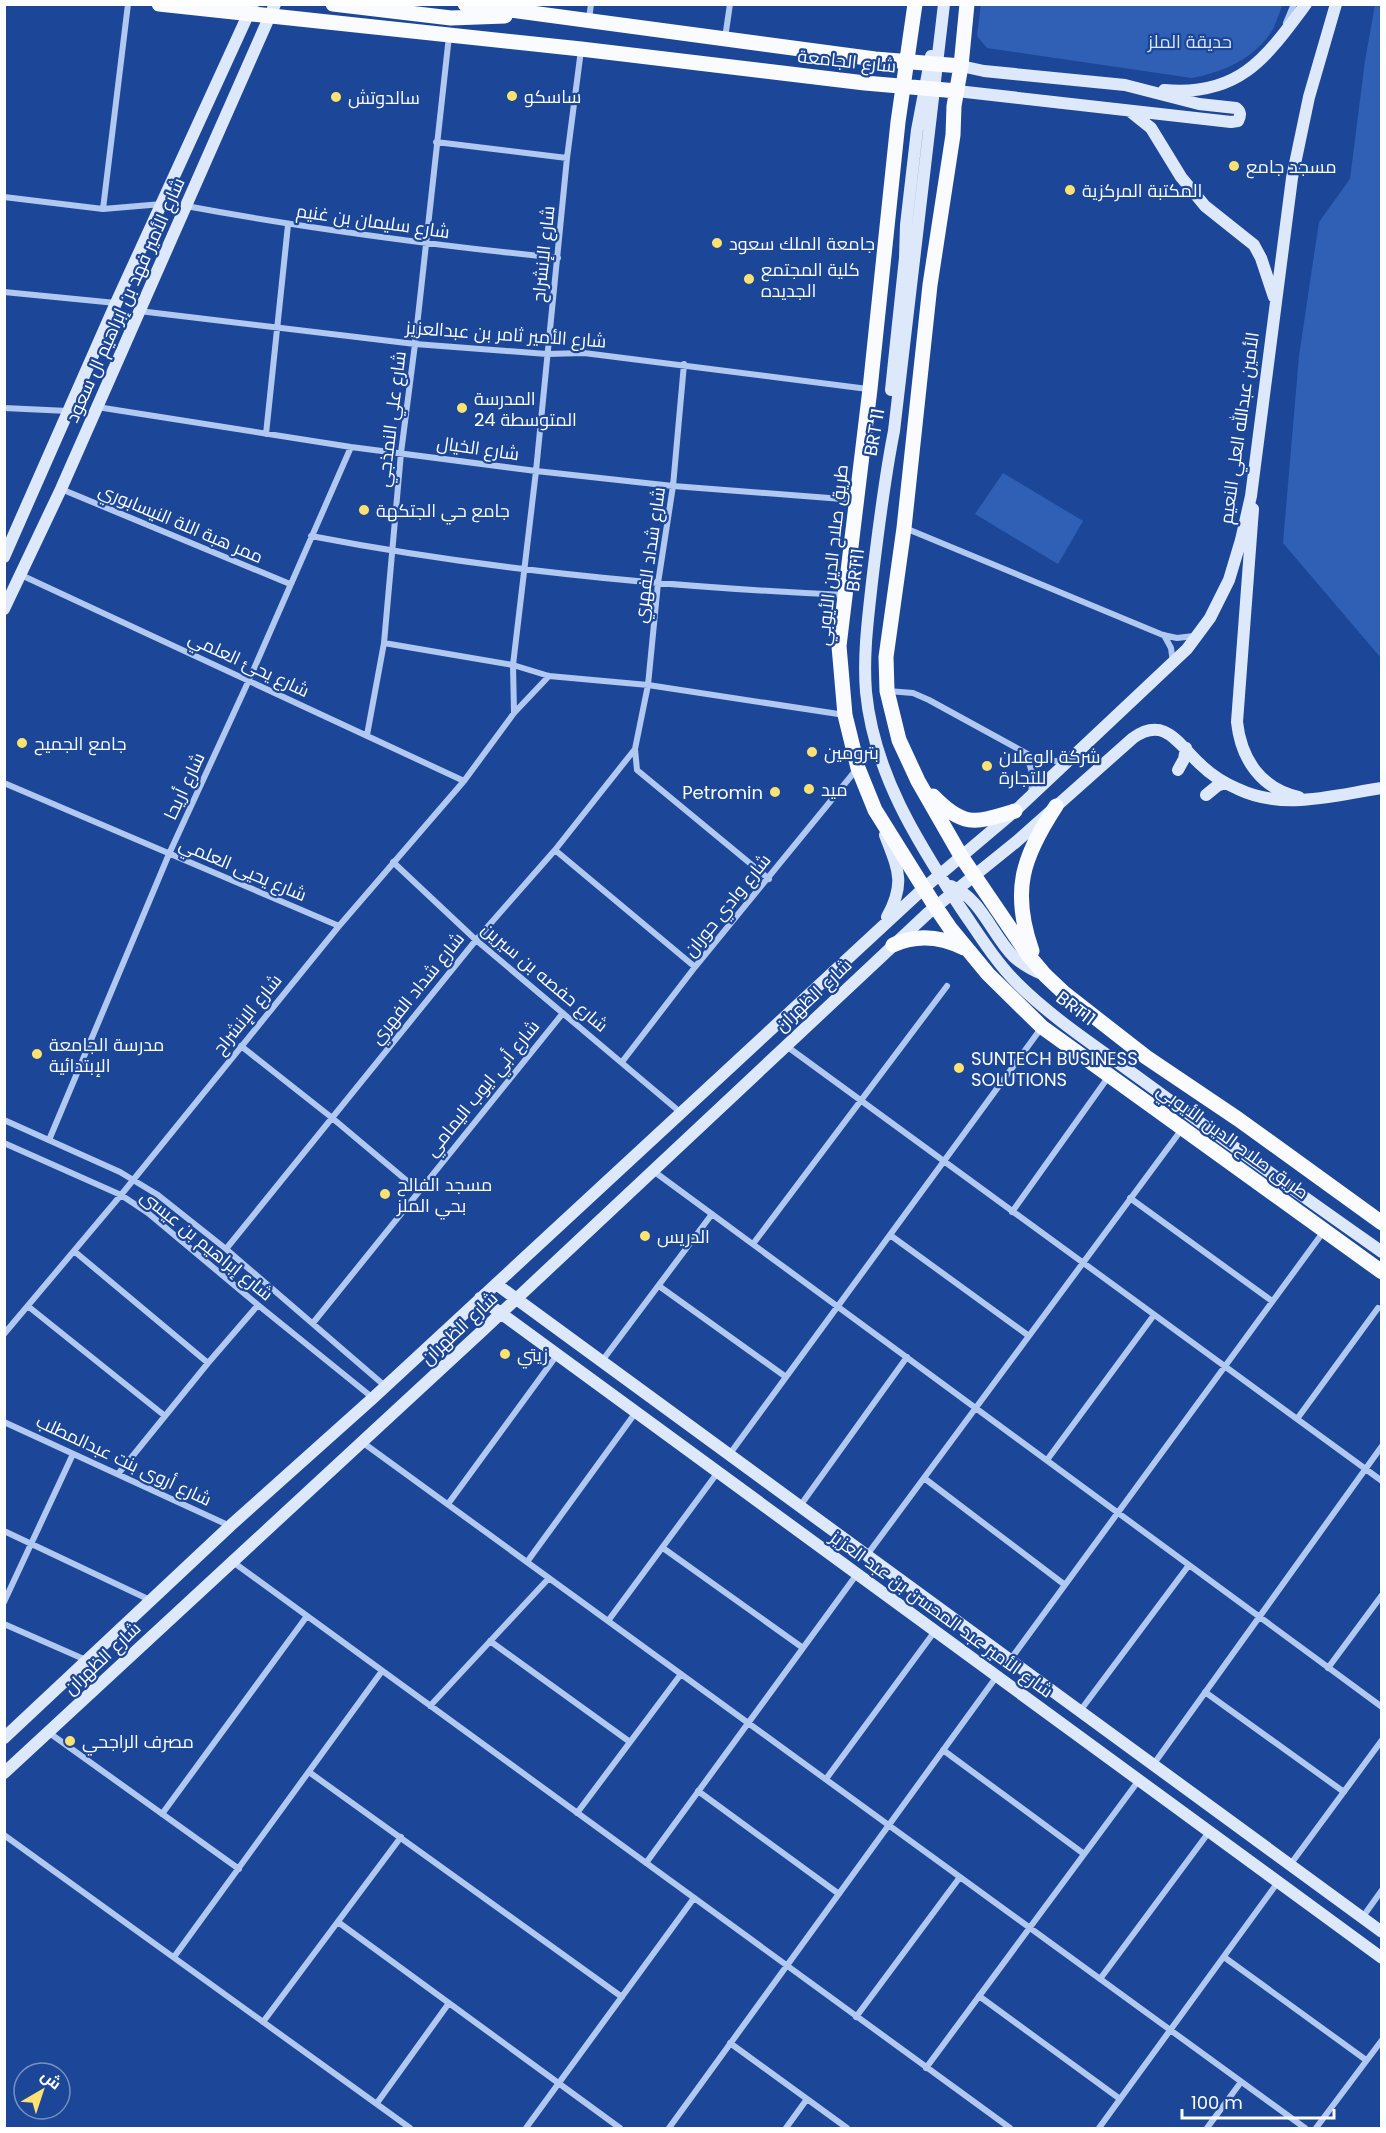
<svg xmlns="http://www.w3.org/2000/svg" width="1386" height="2133" font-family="Poppins,Cairo,sans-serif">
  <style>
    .green { fill: #3060b5 }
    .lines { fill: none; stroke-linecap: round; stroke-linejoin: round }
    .street { stroke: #b1c8f0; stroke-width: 6 }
    .secondary { stroke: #dee8fb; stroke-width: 12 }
    .primary { stroke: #fafbff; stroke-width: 15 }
    .poi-dot { fill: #ffe270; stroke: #1c4798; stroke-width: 2 }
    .labels { text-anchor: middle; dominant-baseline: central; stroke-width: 4.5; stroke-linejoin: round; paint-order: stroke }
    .park-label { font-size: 18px; fill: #d8e5fb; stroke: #1c4798 }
    .street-label { font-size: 18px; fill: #fff; stroke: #1c4798 }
    .poi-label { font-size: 18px; fill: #fff; stroke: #1c4798; text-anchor: start }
  </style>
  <rect width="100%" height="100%" fill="#1c4798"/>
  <path class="green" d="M981,4H1282V5C1280,12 1277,20 1274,27C1258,57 1224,72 1192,78L987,48L977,36Z
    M1375,5H1382L1381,658L1283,543L1299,356L1319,222L1350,179L1365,61Z
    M1003,473L1083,521L1058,564L975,514Z"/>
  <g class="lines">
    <path class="street" d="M589,19L591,4
      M1286,23L1294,4
      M725,38L730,4
      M436,142L567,158
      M4,197L103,209L162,204
      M186,206C310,229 433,245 558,258
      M103,209L128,4
      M4,292L116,303
      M139,311L415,344L547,354L584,353L868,389
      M684,364L673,486L658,583L648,685L635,749L637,770L769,879
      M97,407L351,447L536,471L673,486L855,500
      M4,408L68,411
      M266,434L288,225
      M61,489L290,584
      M905,528L1163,635L1177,638L1194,636
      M311,536C487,570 666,587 845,595
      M21,575L464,781
      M1164,635L1171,648L1173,662
      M384,643L513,665L549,676L648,685L845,715
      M888,691L913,693L929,700L1033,757L1047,761H1065
      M514,713L513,665L536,471L567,158L581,50
      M367,735L384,643L401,453L415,344L449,36
      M1026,754L1033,775L1031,794
      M4,783L339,926
      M555,850L695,967
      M393,862L476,940L680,1112
      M785,1045L1382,1481
      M241,1046L331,1117L419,1191
      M622,1062L695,967L856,770
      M4,1120L120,1172L158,1195L226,1249L385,1386
      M49,1140L169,854L249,680L351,447
      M4,1143L121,1195L148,1213L258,1305L373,1398
      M652,1170L1382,1707
      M1130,1198L1272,1301
      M1012,1212L1109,1076
      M890,1235L1029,1336
      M753,1244L947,986
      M226,1249L476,940L555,850L635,749
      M74,1251L208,1363
      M659,1286L786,1377
      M29,1307L165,1416
      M313,1323L563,1013
      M4,1334L121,1195L339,926L464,781L514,713L549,676
      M602,1361L712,1214
      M1297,1419L1378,1308
      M4,1422L230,1526
      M362,1442L1305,2128
      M729,1455L1042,1027
      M1047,1460L1154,1315
      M118,1474L208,1363L258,1305
      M924,1478L1065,1585
      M448,1504L557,1355
      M800,1506L907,1357
      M4,1531L150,1600
      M663,1548L803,1648
      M867,1555L1182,1129
      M233,1562L1010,2128
      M527,1562L636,1412
      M4,1602L73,1454
      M608,1621L718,1472
      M4,1624L86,1660
      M490,1641L630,1742
      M1010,1660L1324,1231
      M1328,1668L1382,1595
      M1205,1692L1344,1792
      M430,1706L549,1578
      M1080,1711L1189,1565
      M48,1732L239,1869
      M943,1750L1084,1854
      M1153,1765L1382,1446
      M309,1772L622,1997
      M826,1779L935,1631
      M698,1791L839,1894
      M577,1813L681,1674
      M162,1814L307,1616
      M4,1835L410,2128
      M646,1863L857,1574
      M1290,1865L1382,1740
      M1362,1918L1382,1890
      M338,1922L620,2128
      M174,1957L382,1671
      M1224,1957L1366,2060
      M1100,1979L1209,1832
      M979,1996L1120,2099
      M856,2017L960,1877
      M263,2022L401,1837
      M730,2043L847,2128
      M926,2068L1139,1780
      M377,2103L449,2003
      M526,2128L694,1898
      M669,2128L997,1676
      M786,2128L807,2099
      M1099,2128L1278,1882
      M1207,2128L1241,2082
      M1316,2128L1382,2040"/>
    <path class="secondary" d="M944,4L894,431C884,481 878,532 872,582C868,619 863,655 866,692C874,773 917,841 960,907C978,933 995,961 1017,983C1054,1020 1100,1049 1142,1080C1221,1138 1301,1195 1382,1252
      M1164,90C1239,97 1266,58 1306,4
      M957,91L1231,122L1238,121C1241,115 1241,112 1236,108L1199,104L1125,85L984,71L961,66
      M1131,112L1151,128L1181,177L1205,206L1254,245L1261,258L1274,297
      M891,390L905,258L906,225L917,130L931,56
      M1253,509L1237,722C1241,759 1261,789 1299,797
      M4,557L116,303L253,4
      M4,609L61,489L275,4
      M1178,770L1184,759L1186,748
      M1206,795L1217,786L1225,783
      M885,835C898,869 906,883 887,917
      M951,886C981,898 992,935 1014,957C1022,964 1032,970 1042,974
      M496,1284L1382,1932
      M480,1298L1382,1958
      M4,1738L230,1526L373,1398L924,888L1015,811L1187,649L1210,618L1229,580L1241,540L1251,496L1292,178L1309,97L1336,4
      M4,1773L482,1331L928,913L1016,842L1133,738C1165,715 1179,745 1200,764C1211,775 1224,783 1238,789C1284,811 1334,795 1382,788"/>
    <path class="primary" d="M159,4L581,49L865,83L957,91
      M333,4L451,18L505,16
      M465,4L875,59L961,66
      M915,4L898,122L870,389L839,646L845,715L858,768L875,810L935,906L950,928L988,974L1042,1027L1382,1272
      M967,4L961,66L954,106L953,135L930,285L904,528L886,657L887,691L899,740L918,781L961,856L1029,956L1045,975L1064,993L1146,1057L1238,1119L1382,1223
      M933,796C964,828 975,823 1015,811
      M893,945C917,934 940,936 964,948
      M1032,951C1011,891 1022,858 1056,806"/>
  </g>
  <g class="poi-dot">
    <circle cx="512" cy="96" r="6"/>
    <circle cx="336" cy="97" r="6"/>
    <circle cx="1234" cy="166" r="6"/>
    <circle cx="1070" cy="190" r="6"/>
    <circle cx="717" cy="243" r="6"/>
    <circle cx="749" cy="279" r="6"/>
    <circle cx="462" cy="408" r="6"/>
    <circle cx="364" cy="510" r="6"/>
    <circle cx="22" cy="743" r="6"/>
    <circle cx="812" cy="752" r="6"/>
    <circle cx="987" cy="766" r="6"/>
    <circle cx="809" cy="789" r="6"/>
    <circle cx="775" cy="792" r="6"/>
    <circle cx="37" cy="1054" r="6"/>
    <circle cx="959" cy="1068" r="6"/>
    <circle cx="385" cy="1194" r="6"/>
    <circle cx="645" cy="1236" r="6"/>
    <circle cx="505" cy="1354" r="6"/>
    <circle cx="70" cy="1741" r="6"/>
  </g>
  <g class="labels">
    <g class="park-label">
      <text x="1190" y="41">حديقة الملز</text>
    </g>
    <g class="street-label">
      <text transform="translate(847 61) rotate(6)">شارع الجامعة</text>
      <text transform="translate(373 221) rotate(8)">شارع سليمان بن غنيم</text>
      <text transform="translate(543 254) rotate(-84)">شارع الإنشراح</text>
      <text transform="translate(125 300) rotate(-66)">شارع الأمير فهد بن إبراهيم ال سعود</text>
      <text transform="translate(506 334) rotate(4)">شارع الأمير ثامر بن عبدالعزيز</text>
      <text transform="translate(391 419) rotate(-83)">شارع علي النمذجي</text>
      <text transform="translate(1239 428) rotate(-82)">الأمين عبدالله العلي النعيم</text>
      <text transform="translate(874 432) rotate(-80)">BRT 11</text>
      <text transform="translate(478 448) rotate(8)">شارع الخيال</text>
      <text transform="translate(181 523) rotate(23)">ممر هبة اللة النيسابوري</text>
      <text transform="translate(649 555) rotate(-82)">شارع شداد الفهري</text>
      <text transform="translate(832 555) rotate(-84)">طريق صلاح الدين الأيوبي</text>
      <text transform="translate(855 570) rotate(-83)">BRT11</text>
      <text transform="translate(249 664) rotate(25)">شارع يحئ العلمي</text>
      <text transform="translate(184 786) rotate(-65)">شارع أريحا</text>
      <text transform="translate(243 869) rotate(23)">شارع يحيى العلمي</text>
      <text transform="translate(727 905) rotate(-51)">شارع وادي حوران</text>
      <text transform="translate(545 977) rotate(40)">شارع حفصه بن سيرين</text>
      <text transform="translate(417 988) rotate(-51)">شارع شداد الفهري</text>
      <text transform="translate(813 995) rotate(-43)">شارع الظهران</text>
      <text transform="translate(1076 1008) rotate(37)">BRT11</text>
      <text transform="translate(247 1014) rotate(-51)">شارع الإنشراح</text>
      <text transform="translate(482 1088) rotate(-51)">شارع أبي ايوب اليمامي</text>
      <text transform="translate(1233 1141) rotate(36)">طريق صلاح الدين الأيوبي</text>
      <text transform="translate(207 1245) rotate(39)">شارع إبراهيم بن عيسى</text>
      <text transform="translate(459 1328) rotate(-43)">شارع الظهران</text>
      <text transform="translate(124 1460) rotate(25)">شارع أروى بنت عبدالمطلب</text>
      <text transform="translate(942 1614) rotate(36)">شارع الأمير عبد المحسن بن عبد العزيز</text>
      <text transform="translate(102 1658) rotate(-43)">شارع الظهران</text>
    </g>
    <g class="poi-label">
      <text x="524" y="96">ساسكو</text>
      <text x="348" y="97">سالدوتش</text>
      <text x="1246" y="166">مسجد جامع</text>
      <text x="1082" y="190">المكتبة المركزية</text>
      <text x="729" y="243">جامعة الملك سعود</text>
      <text x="761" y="269">كلية المجتمع<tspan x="761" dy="21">الجديده</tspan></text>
      <text x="474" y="398">المدرسة<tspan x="474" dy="21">المتوسطة 24</tspan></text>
      <text x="376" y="510">جامع حي الجتكهة</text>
      <text x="34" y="743">جامع الجميح</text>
      <text x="824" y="752">بترومين</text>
      <text x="999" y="756">شركة الوعلان<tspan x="999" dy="21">للتجارة</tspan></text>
      <text x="821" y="789">ميد</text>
      <text x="763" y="792" text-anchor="end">Petromin</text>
      <text x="49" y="1044">مدرسة الجامعة<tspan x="49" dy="21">الإبتدائية</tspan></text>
      <text x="971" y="1058">SUNTECH BUSINESS<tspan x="971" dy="21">SOLUTIONS</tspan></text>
      <text x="397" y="1184">مسجد الفالح<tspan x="397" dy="21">بحي الملز</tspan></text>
      <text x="657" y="1236">الدريس</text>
      <text x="517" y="1354">زيتي</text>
      <text x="82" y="1741">مصرف الراجحي</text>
    </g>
  </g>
  <rect width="1386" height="2133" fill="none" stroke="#ffffff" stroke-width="12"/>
  <g transform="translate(42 2091) rotate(39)"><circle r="28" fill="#1c4798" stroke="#7791c1" stroke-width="1.5"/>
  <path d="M0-4.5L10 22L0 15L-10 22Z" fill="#ffe270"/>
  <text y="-9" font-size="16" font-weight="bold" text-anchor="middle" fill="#ffffff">ش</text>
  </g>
  <path d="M1182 2109v9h152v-9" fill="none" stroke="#ffffff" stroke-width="3"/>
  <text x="1191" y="2109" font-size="18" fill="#ffffff" stroke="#1c4798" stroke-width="4.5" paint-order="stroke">100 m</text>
</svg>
